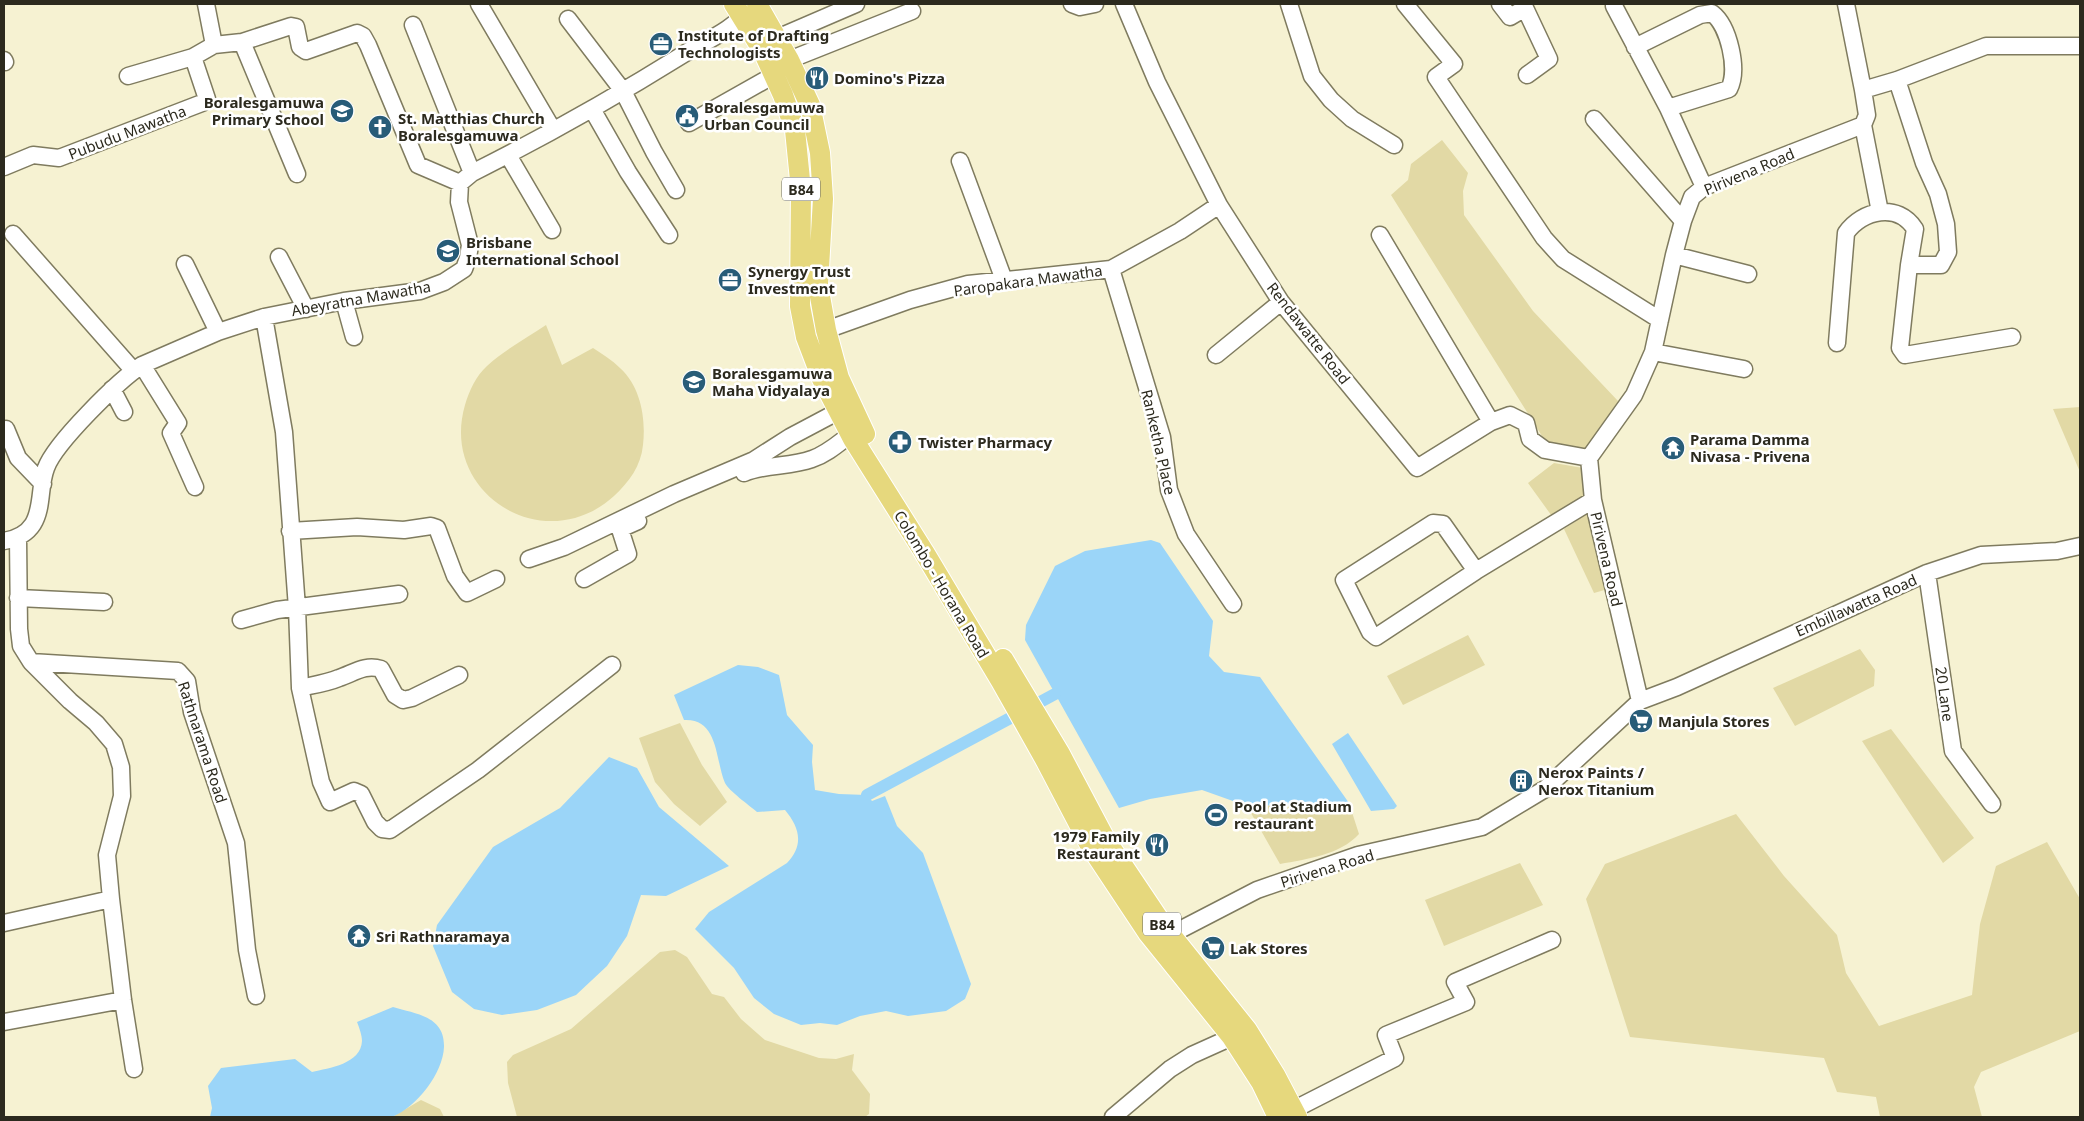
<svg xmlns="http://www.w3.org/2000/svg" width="2084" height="1121" font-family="'Noto Sans',sans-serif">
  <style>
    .green { fill: #e2d9a5 }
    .water { fill: #9bd5f8 }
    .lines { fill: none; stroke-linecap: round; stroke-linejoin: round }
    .canal { stroke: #9bd5f8; stroke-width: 12 }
    .minor-casing { stroke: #7f7b5f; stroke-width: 19 }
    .major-casing { stroke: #fff; stroke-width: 22 }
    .minor { stroke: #fff; stroke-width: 16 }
    .major { stroke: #e6d87d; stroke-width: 20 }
    .labels { text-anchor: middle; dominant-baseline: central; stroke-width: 5; stroke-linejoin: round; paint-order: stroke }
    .shield { fill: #fff; stroke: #6b6a62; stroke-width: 1 }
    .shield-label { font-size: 14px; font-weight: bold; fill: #2c2a1e }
    .poi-label { font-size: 15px; font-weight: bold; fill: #2c2a1e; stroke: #fff; text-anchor: start }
    .street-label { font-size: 15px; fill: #2c2a1e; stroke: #fff }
  </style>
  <rect width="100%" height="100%" fill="#f6f2d2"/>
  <path class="green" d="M1442,140L1468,173L1463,191L1464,215L1533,311L1618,401L1586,454L1556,448L1542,436L1391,195L1408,180L1411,164Z
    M546,325L562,365L593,348C602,354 612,360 620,368C641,387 646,419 643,445C641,466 629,482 614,496C545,559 439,494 465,405C469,391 476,376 487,366C504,350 527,338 546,325Z
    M2080,407V472L2053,409Z
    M1554,463L1583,468L1588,496L1554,519L1528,483Z
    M1588,513L1608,589L1594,593L1564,529Z
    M1468,635L1485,665L1403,705L1387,676Z
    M1860,649L1875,670L1874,686L1795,726L1773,688Z
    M680,723L702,765L727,802L700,826L674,804L655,782L639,738Z
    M1891,729L1974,838L1943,863L1862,741Z
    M1349,803L1359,834C1340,855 1307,859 1280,864L1247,806Z
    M1736,814L1784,876L1837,935L1846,973L1879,1026L1972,995L1980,924L1996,866L2047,842L2080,899V1031L1981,1072L1974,1087L1982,1117H1880L1876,1097L1837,1092L1824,1058L1630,1037L1586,899L1605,864Z
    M1520,863L1543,905L1444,946L1425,900Z
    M675,950L687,957L712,994L724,997L741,1019L765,1040L819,1058L836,1059L854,1054L852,1070L870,1094L869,1114L865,1117H517L508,1083L507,1062L513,1055L571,1029L660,952Z
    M421,1100L440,1109L444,1117H392Z"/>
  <path class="water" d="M1151,540L1160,543L1213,621L1209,656L1224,672L1260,677L1349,803L1247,806L1202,790L1150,799L1119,808L1025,640L1026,625L1055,566L1085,551Z
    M738,665L758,667L779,675L787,715L813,745L812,762L815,790L839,794L867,795L872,801L885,796L897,826L923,853L971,984L965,999L946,1011L908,1016L886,1011L860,1016L837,1025L820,1023L801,1025L774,1014L754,998L734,968L695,929L709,912L787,863C804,845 800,828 785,810L757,812C749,805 729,791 725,783C715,760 719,718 684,720L674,695Z
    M1348,733L1397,806L1394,809L1371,811L1332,744Z
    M609,757L637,768L659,807L729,866L666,896L641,895L627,936L607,966L576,995L537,1010L502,1015L474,1009L452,992L433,946L437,925L493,847L560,808Z
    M1219,807L1227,819L1212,825L1205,812Z
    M393,1007C416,1014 445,1016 444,1047C443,1073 417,1107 392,1117C384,1120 361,1117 351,1117C304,1117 257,1117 210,1117L212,1108L208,1086L221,1068L295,1059L312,1072C329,1068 361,1064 362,1041C362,1035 359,1027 357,1022Z"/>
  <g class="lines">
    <path class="canal" d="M867,795L1055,694"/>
    <g class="minor-casing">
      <path id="minor" d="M206,4L214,45
        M479,4L553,130
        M1072,4L1080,7L1095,4
        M1124,4L1157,82L1219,205L1281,302L1417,468L1491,422L1510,415L1526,423L1530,439L1545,450L1589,458
        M1289,4L1312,76L1331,100L1352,119L1394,145
        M1405,4L1454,64L1436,77L1544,238L1563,259L1660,320
        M1500,4L1510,17L1525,8L1549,59L1527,75
        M1614,6L1668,108L1704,187
        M568,19L623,91L654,152L676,190
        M413,25L472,173
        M777,38L856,4
        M242,42L297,174
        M1635,47L1700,15L1712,13C1729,26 1739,70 1729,89L1668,108
        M4,60L5,62
        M789,60L912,11
        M128,76L193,57L214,45L242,42L291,26L296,27L300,47L306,51L357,33L363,36L368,45L418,165L460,183
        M1863,90L1897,80L1986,46H2080
        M592,109L628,172L669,235
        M1594,119L1683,221
        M689,123L774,75
        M1863,125L1880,212
        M508,155L552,230
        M960,161L1004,280
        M4,167L33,155L59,158L202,103L207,99L193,57
        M13,234L133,370
        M1380,235L1491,422
        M1674,255L1748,274
        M279,257L306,309
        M185,264L218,332
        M1909,265L1900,348L1905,355L2012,337
        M1111,269L1162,437L1169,490L1186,534L1233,604
        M344,301L354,337
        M264,317L284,432L297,608L300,688L321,782L330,802L354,791L361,794L375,822L382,829L390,830L478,770L612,665
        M826,330L910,300L968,284L1111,269L1180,231L1219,205
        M1837,343L1846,233C1862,210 1898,202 1915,229L1909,265H1941L1948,252L1946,224L1938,194L1924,163L1897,80
        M1653,352L1744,369
        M1216,355L1281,302
        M142,365L178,423L171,433L195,487
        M112,389L124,412
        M6,429L18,458L43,484
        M744,473C766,464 790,467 812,459C827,454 839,443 851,434
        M290,531L357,527L404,530L431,526L437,528L455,576L467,593L496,579
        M18,538L19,629L21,646L31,662L178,671L187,681L192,712L236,843L247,950L256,996
        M4,541C16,539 26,535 33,524C43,508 39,486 46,468C55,443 119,380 142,365L218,332L264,317L344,301L420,291L444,282L464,269L468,258L470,245L459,202L460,183L472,173C544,137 615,97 684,54C705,41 734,30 748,9
        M529,559L564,547L674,494L754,460L790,437L839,411
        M1476,571L1376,637L1370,632L1344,580L1433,523L1443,524L1476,571L1593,500
        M1927,573L1953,751L1992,804
        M584,579L628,554L620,529L638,521
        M18,598L104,602
        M241,620L277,610L399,594
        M31,662L70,701L96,723L114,744L121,767L122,796L107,855L111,899
        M300,688C313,685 327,683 339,678C354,673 365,664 381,669L395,695L403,700L412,698L459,675
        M1640,701L1677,687L1927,573L1981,555L2057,551L2080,546
        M4,923L111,899L123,1000L134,1069
        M1163,944L1172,934L1257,890L1358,855L1482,827L1545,789L1640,701L1593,500L1589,458L1634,395L1653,352L1674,255L1683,221L1692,197L1704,187L1863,125L1867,115L1863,90L1846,4
        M4,1022L123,1000
        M1293,1110L1395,1058L1386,1035L1466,1002L1455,982L1552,940
        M1113,1117L1170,1069L1192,1055L1243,1032"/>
    </g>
    <g class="major-casing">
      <path id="major" d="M734,4L763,51L783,95L795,130L801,190L800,306L806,337L822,379L853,439L924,552L1001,681L1046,761L1091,847L1148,933L1232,1037L1261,1082L1278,1117
        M757,4L789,60L810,105L820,153L823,199L818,285L826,330L839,378L865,434
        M1003,659L1060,754L1105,839L1162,924L1247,1030L1275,1075L1297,1117"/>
    </g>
    <use href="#minor" class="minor"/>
    <use href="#major" class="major"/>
  </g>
  <defs>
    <g id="office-disc" transform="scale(1.25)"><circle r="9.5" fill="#285c78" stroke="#fff"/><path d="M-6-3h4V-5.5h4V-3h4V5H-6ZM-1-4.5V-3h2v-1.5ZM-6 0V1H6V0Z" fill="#fff"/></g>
    <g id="restaurant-disc" transform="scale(1.25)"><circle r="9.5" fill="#285c78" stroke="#fff"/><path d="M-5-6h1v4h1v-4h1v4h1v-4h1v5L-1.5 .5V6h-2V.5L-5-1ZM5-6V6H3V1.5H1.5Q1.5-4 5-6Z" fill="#fff"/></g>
    <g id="school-disc" transform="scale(1.25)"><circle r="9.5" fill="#285c78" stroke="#fff"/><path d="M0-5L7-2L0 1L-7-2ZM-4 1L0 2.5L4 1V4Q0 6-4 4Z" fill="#fff"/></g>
    <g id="civic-disc" transform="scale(1.25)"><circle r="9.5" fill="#285c78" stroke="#fff"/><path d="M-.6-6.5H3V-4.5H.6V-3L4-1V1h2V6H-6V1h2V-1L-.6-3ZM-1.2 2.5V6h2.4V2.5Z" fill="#fff"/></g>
    <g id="church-disc" transform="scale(1.25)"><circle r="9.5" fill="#285c78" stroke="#fff"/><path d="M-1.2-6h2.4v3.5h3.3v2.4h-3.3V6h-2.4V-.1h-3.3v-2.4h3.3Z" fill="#fff"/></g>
    <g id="pharmacy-disc" transform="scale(1.25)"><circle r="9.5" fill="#285c78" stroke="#fff"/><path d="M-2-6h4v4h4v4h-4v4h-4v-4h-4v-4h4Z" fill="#fff"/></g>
    <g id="temple-disc" transform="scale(1.25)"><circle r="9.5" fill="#285c78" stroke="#fff"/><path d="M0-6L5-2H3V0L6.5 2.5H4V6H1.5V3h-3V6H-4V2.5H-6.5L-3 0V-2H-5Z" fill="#fff"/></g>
    <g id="supermarket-disc" transform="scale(1.25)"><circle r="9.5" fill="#285c78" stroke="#fff"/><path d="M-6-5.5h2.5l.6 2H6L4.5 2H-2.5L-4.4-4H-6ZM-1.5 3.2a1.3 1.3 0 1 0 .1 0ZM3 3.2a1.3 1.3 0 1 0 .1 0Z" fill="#fff"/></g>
    <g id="building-disc" transform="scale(1.25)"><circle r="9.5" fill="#285c78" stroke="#fff"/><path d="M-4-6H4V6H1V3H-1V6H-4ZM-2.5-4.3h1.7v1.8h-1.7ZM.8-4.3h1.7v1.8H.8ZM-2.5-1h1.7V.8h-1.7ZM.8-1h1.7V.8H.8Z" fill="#fff"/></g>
    <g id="stadium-disc" transform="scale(1.25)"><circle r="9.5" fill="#285c78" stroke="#fff"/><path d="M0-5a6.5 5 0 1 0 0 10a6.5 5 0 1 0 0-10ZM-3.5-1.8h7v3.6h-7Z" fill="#fff"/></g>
  </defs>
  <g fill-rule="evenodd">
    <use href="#office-disc" x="661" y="44"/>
    <use href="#restaurant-disc" x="817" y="78"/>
    <use href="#school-disc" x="342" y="111"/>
    <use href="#civic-disc" x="687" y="116"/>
    <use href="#church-disc" x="380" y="127"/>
    <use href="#school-disc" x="448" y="251"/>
    <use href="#office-disc" x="730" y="280"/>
    <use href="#school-disc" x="694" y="382"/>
    <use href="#pharmacy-disc" x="900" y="442"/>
    <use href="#temple-disc" x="1673" y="448"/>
    <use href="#supermarket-disc" x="1641" y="721"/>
    <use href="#building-disc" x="1521" y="781"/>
    <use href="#stadium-disc" x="1216" y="815"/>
    <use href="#restaurant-disc" x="1157" y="845"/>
    <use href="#temple-disc" x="359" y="936"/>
    <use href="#supermarket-disc" x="1213" y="948"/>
  </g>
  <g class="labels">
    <g class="shield">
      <rect x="782" y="177.5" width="38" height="23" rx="4"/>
      <rect x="1143" y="912.5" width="38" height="23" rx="4"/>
    </g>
    <g class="shield-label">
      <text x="801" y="189">B84</text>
      <text x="1162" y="924">B84</text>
    </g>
    <g class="poi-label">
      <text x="678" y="35">Institute of Drafting<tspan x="678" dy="17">Technologists</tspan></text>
      <text x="834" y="78">Domino's Pizza</text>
      <text x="324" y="102" text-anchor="end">Boralesgamuwa<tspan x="324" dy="17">Primary School</tspan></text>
      <text x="704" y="107">Boralesgamuwa<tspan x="704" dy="17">Urban Council</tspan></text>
      <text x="398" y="118">St. Matthias Church<tspan x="398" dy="17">Boralesgamuwa</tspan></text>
      <text x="466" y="242">Brisbane<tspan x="466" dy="17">International School</tspan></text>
      <text x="748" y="271">Synergy Trust<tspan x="748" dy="17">Investment</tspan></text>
      <text x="712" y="373">Boralesgamuwa<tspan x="712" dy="17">Maha Vidyalaya</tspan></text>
      <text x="1690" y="439">Parama Damma<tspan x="1690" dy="17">Nivasa - Privena</tspan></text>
      <text x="918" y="442">Twister Pharmacy</text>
      <text x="1658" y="721">Manjula Stores</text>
      <text x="1538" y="772">Nerox Paints /<tspan x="1538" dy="17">Nerox Titanium</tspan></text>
      <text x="1234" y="806">Pool at Stadium<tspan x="1234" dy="17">restaurant</tspan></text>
      <text x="1140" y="836" text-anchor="end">1979 Family<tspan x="1140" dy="17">Restaurant</tspan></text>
      <text x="376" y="936">Sri Rathnaramaya</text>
      <text x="1230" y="948">Lak Stores</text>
    </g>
    <g class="street-label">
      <text transform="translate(127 132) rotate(-21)">Pubudu Mawatha</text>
      <text transform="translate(1749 171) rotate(-23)">Pirivena Road</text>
      <text transform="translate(1028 280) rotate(-8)">Paropakara Mawatha</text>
      <text transform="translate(361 298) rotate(-10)">Abeyratna Mawatha</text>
      <text transform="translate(1309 333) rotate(52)">Rendawatte Road</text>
      <text transform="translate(1159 442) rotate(77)">Ranketha Place</text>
      <text transform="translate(1607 559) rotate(77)">Pirivena Road</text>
      <text transform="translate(942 584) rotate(59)">Colombo - Horana Road</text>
      <text transform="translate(1856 605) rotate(-24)">Embillawatta Road</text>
      <text transform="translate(1945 694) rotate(82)">20 Lane</text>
      <text transform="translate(203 742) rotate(72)">Rathnarama Road</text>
      <text transform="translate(1327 868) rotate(-17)">Pirivena Road</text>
    </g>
  </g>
  <rect width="2084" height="1121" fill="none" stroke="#2c2a1e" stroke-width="10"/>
</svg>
